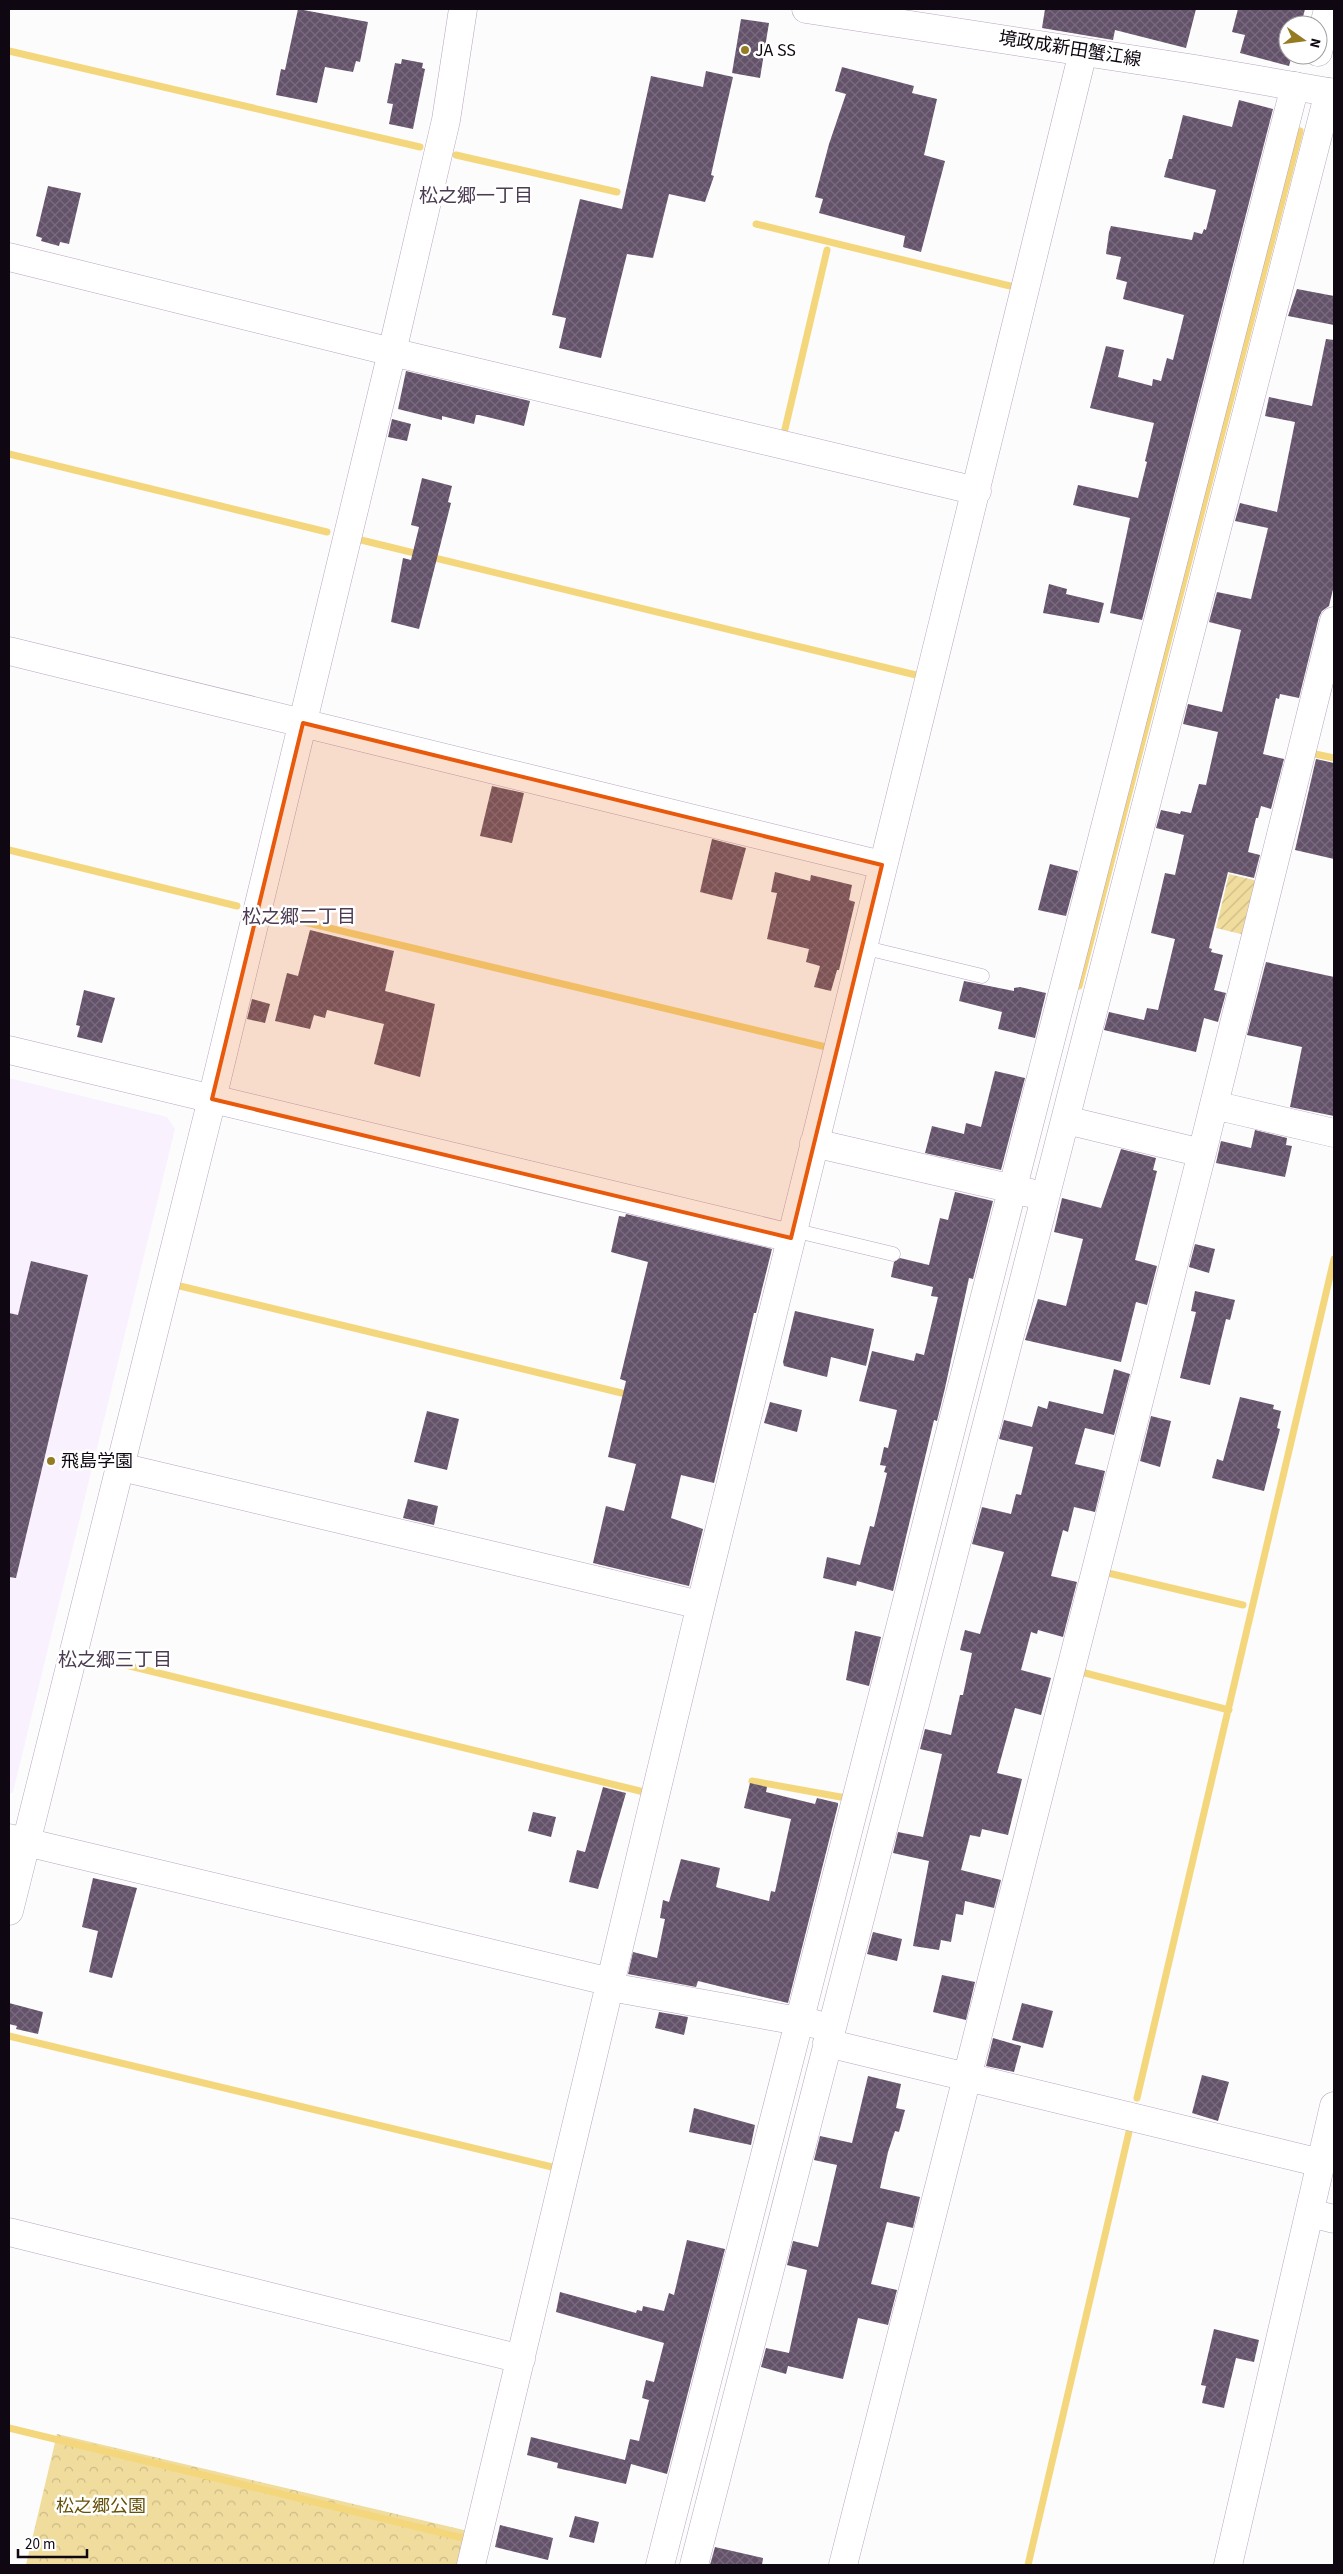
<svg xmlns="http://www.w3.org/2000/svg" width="1343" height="2574" font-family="'Source Sans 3','Noto Sans JP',sans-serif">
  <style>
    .built { fill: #faf1ff }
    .park { fill: url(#park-crowns) }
    .garden { fill: url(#garden-furrows) }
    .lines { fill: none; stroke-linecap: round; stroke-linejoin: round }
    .stream { stroke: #f4d77c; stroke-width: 7 }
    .building { fill: url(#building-cross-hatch) }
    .lane-casing { stroke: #b8a6c1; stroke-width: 15 }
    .street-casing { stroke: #b8a6c1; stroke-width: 29 }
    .secondary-casing { stroke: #b8a6c1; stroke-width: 29 }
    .lane { stroke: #fff; stroke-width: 14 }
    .street { stroke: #fff; stroke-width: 28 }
    .secondary { stroke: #fff; stroke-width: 28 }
    .marked { fill: #e8590c; fill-opacity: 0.2; stroke: #e8590c; stroke-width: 4; stroke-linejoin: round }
    .poi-dot { fill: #957c23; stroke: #fff; stroke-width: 2 }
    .labels { text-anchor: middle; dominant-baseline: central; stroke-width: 5; stroke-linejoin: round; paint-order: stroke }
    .street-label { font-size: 18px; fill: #0f0812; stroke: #fff }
    .poi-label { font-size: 18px; fill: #0f0812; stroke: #fff; text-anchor: start }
    .park-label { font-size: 18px; fill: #655208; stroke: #fff }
    .neighbourhood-label { font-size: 19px; fill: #4c3c53; stroke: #fff }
  </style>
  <defs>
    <pattern id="park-crowns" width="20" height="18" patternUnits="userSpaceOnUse" patternTransform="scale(1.25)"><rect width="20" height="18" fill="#f0dc9d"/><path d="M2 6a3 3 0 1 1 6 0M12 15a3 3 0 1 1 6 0" fill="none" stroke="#cdbb86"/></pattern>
    <pattern id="garden-furrows" width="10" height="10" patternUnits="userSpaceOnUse" patternTransform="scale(1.25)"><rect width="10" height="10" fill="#f0dc9d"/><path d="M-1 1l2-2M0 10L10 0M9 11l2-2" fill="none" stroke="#cdbb86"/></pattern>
    <pattern id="building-cross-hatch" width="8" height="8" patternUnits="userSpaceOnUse" patternTransform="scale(1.25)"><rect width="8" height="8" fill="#63526a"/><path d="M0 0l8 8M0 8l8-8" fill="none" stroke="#786b7e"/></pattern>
  </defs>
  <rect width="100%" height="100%" fill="#fcfcfc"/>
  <path class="built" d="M9,1078L167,1117L175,1129L13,1792L9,1794Z"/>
  <path class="park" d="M57,2434L468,2531L460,2565H26Z"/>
  <path class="garden" d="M1229,874L1258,881L1245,935L1216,928Z"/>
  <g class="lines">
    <path class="stream" d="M9,51L420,147
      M456,155L617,192
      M756,224L1010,286
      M785,429L827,250
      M9,454L327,532
      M361,540L916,675
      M1315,754L1334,758
      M9,850L237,906
      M275,915L826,1047
      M1079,986L1300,131
      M180,1286L630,1395
      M1108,1573L1243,1605
      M101,1659L644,1792
      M1085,1673L1229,1710
      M752,1781L846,1798
      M9,2036L552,2167
      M1137,2098L1334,1259
      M9,2428L467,2539
      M1028,2565L1129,2132"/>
  </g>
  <path class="building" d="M298,9L368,22L360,62L356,61L353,72L325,67L317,103L276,95L281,69L285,70Z
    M1045,9H1196L1186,48L1115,30L1113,40L1042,28Z
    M1238,9H1305L1301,25H1288V55H1292L1289,66L1240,53L1245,35L1232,32Z
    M741,19L769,23L760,78L732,73Z
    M402,59L423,63L422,68L425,69L413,129L389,124L393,104L387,103L395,63L401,64Z
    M842,67L914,86L912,93L937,99L924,155L945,161L921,252L903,247L905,236L819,213L823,199L815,197L829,144L846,94L835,91Z
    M706,71L733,77L711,175L714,176L705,202L669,194L653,258L627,254L601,358L559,348L566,318L552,315L580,199L622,209L651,76L703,87Z
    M1239,100L1273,109L1142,620L1110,613L1130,518L1073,505L1078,485L1138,498L1147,462L1145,461L1154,423L1090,408L1106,346L1124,350L1118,377L1152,386L1153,379L1161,381L1167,358L1173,360L1184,315L1123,299L1127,282L1116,279L1121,257L1106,254L1109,232L1111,226L1192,240L1194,232L1202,234L1204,229L1206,230L1216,190L1164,177L1169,159H1172L1183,115L1232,127Z
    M48,186L81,193L69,244L60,242L59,246L41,241L42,238L36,236Z
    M1297,289L1334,296V325L1288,316Z
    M1326,339L1334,340V585L1329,606L1322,611L1319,617L1299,698L1280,694L1279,699L1276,698L1263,754L1284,759L1271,809L1261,806L1258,818H1256L1248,852L1260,855L1254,878L1228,872L1209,948L1212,949L1211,952L1223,955L1214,990L1226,993L1218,1022L1204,1018L1196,1052L1104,1030L1109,1012L1144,1020L1147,1008L1158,1010L1175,939L1151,933L1165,873L1175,875L1184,835L1156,828L1161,810L1180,814L1181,811L1191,813L1199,784L1206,785L1218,732L1183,724L1188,704L1222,712L1241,630L1209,622L1217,592L1251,599L1268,528L1235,521L1240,503L1277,512L1295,422L1265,416L1269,397L1312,406Z
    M406,371L530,401L524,426L479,415H476L474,424L442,416V420L398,409Z
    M392,419L411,424L407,441L388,437Z
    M422,478L452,486L448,502L451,503L419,629L391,622L403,558L411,560L419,527L411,525Z
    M1049,584L1067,589L1066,594L1104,603L1099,623L1043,613Z
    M1316,759L1334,763V859L1295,850Z
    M492,786L524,793L512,843L480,836Z
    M712,839L746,848L732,900L700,892Z
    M1050,864L1078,871L1066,916L1038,910Z
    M775,872L810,881L811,875L852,885L849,900L855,902L839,970H837L831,991L814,987L820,966L806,962L809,949L767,939L777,893L771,892Z
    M310,930L394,951L385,991L435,1004L420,1077L374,1064L384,1024L327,1010L325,1018L314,1015L310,1029L275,1021L287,973L298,976Z
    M1266,962L1334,977V1116L1290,1107L1302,1047L1247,1035Z
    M964,981L1014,991V988L1020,987L1046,993L1035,1038L998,1029L1002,1012L959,1001Z
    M84,990L115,998L102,1043L77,1037L80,1026L76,1025Z
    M252,999L270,1004L265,1023L247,1019Z
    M995,1071L1025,1078L1001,1170L925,1153L932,1126L964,1134L966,1123L981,1127Z
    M1255,1130L1287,1138L1286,1145L1292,1146L1285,1177L1216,1163L1221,1141L1251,1148Z
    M1121,1149L1156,1158L1153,1170L1157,1171L1135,1260L1157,1266L1147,1305L1136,1302L1121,1362L1025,1340L1038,1299L1066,1306L1083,1239L1054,1232L1062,1198L1101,1208Z
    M955,1192L993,1201L973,1279L969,1278L945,1388L937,1421L934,1420L893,1591L857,1581L856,1586L823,1578L827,1557L860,1565L870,1526L874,1527L887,1473L884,1472L886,1466L880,1465L884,1447L888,1448L897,1410L859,1401L872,1351L914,1361L916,1353L924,1355L938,1297L931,1296L933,1287L891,1277L894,1262L900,1258L929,1265L940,1218L948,1220Z
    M626,1214L772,1249L756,1313H754L714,1483L681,1475L671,1518L703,1529L689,1586L593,1563L606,1506L624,1511L636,1464L608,1457L626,1381L620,1379L648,1262L611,1252L619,1216L625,1217Z
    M1195,1244L1215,1249L1209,1273L1189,1267Z
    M31,1261L88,1275L16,1578L9,1577V1313L18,1315Z
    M1195,1291L1235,1300L1230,1320L1226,1319L1210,1385L1180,1378L1196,1312L1191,1311Z
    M795,1311L874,1329L866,1366L831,1357L827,1377L784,1366L783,1362Z
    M1114,1369L1130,1374L1114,1435L1085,1428L1075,1464L1105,1471L1095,1512L1074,1507L1068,1532L1063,1530L1051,1576L1077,1582L1063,1637L1038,1630L1037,1634L1031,1632L1021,1670L1051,1678L1041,1715L1015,1708L997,1773L1022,1779L1008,1835L982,1829L980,1837L970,1835L961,1870L1001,1880L994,1908L965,1901L963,1915L956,1914L951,1942L941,1940L939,1950L913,1946L929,1861L893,1853L898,1832L923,1837L942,1754L920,1749L925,1729L951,1735L960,1695H963L972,1653L960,1650L965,1630L980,1634L1004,1552L972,1544L982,1507L1011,1514L1016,1494L1021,1495L1033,1447L999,1439L1004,1420L1032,1427L1038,1406L1047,1409L1049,1401L1103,1414Z
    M1240,1397L1274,1405L1273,1409L1281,1411L1277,1428L1280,1429L1264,1491L1212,1478L1217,1459L1223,1461Z
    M770,1402L802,1410L797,1432L764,1423Z
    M427,1411L459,1419L447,1470L414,1462Z
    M1151,1416L1171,1421L1160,1467L1140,1461Z
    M408,1499L438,1506L434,1525L403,1518Z
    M855,1631L881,1637L869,1686L846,1680Z
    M750,1783L767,1787L766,1792L815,1804L817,1798L838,1803V1805L788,2003L698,1981L696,1987L628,1974L633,1952L657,1958L665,1919L660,1918L663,1900L669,1902L681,1859L720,1868L716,1887L719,1888L769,1901L771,1891L775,1892L791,1819L744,1808Z
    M603,1787L626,1793L598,1889L569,1882L577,1850L585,1852Z
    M533,1812L556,1817L551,1837L528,1831Z
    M93,1878L137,1888L112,1978L89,1972L98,1931L82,1927Z
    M873,1932L902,1939L897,1961L867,1954Z
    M942,1975L975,1982L966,2020L933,2012Z
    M9,2003L43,2012L38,2034L16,2029L17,2026L9,2024Z
    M1022,2003L1053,2011L1043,2048L1012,2040Z
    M659,2012L688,2017L684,2035L655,2028Z
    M993,2038L1021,2046L1014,2072L986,2066Z
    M1202,2075L1229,2082L1218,2121L1192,2113Z
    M868,2076L901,2084L896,2108L905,2110L899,2132L895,2131L888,2152L880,2188L920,2197L913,2228L887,2222L871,2284L897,2290L888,2325L858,2318L843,2379L788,2366L786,2374L761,2367L766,2348L789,2353L807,2270L787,2265L793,2241L818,2247L837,2165L814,2160L820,2136L852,2143Z
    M694,2108L755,2125L751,2145L689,2132Z
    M687,2240L725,2249L667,2474L631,2464L626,2484L557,2468L558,2463L527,2455L531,2437L625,2460L630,2439L639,2441L649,2400L642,2398L646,2380L654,2382L664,2343L556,2312L560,2292L636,2313L637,2310L642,2311L643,2306L664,2311L669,2293L674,2295Z
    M1214,2329L1259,2340L1254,2362L1236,2358L1224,2408L1202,2403L1206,2386L1201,2385Z
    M575,2516L599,2522L594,2543L569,2537Z
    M500,2525L553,2538L548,2560L495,2547Z
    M715,2547L763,2558L762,2565H710Z"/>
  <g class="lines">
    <g class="lane-casing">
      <path id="lane" d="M862,947L982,976
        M793,1230L893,1254"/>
    </g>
    <g class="street-casing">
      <path id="street" d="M9,257L392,352L977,491
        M9,651L882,865
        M9,1050L791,1238
        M1214,1105L1334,1133
        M1066,1120L1202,1153
        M814,1143L1030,1193
        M121,1467L700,1605
        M9,1838L611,1982
        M610,1987L815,2024
        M827,2043L1321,2163
        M1310,2213L1334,2219
        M9,2232L521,2359
        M471,2565C549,2245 623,1924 701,1604C827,1086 958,570 1083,52
        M660,2565L1295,86
        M694,2565L1329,92
        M843,2565L1202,1153L1334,621
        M1228,2565L1334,2106"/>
    </g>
    <g class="secondary-casing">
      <path id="secondary" d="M806,9L1195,69L1334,93
        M1318,52L1328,9
        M9,1911L212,1099L392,352L446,120L463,9"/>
    </g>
    <use href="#lane" class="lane"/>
    <use href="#street" class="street"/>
    <use href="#secondary" class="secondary"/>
  </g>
  <path class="marked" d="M303,723L882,865L791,1238L212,1099Z"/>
  <g class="poi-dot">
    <circle cx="745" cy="50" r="5"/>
    <circle cx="51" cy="1461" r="5"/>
  </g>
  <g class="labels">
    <g class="street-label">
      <text transform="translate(1070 49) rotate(9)">境政成新田蟹江線</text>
    </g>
    <g class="poi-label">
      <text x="755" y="50">JA SS</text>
      <text x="61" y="1461">飛島学園</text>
    </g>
    <g class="park-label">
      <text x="101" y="2506">松之郷公園</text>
    </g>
    <g class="neighbourhood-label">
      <text x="476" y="196">松之郷一丁目</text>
      <text x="299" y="917">松之郷二丁目</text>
      <text x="115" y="1660">松之郷三丁目</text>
    </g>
  </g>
  <rect width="1343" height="2574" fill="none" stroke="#0f0812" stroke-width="20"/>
  <g transform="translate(1303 40) rotate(104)"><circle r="24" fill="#ffffff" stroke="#9f9ca0"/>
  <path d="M0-4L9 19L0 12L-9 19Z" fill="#957c23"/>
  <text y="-8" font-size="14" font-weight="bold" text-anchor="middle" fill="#0f0812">N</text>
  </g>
  <path d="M18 2549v8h69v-8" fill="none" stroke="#0f0812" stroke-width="2.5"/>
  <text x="25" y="2549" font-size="15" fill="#0f0812" stroke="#ffffff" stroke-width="4" paint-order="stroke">20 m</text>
</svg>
